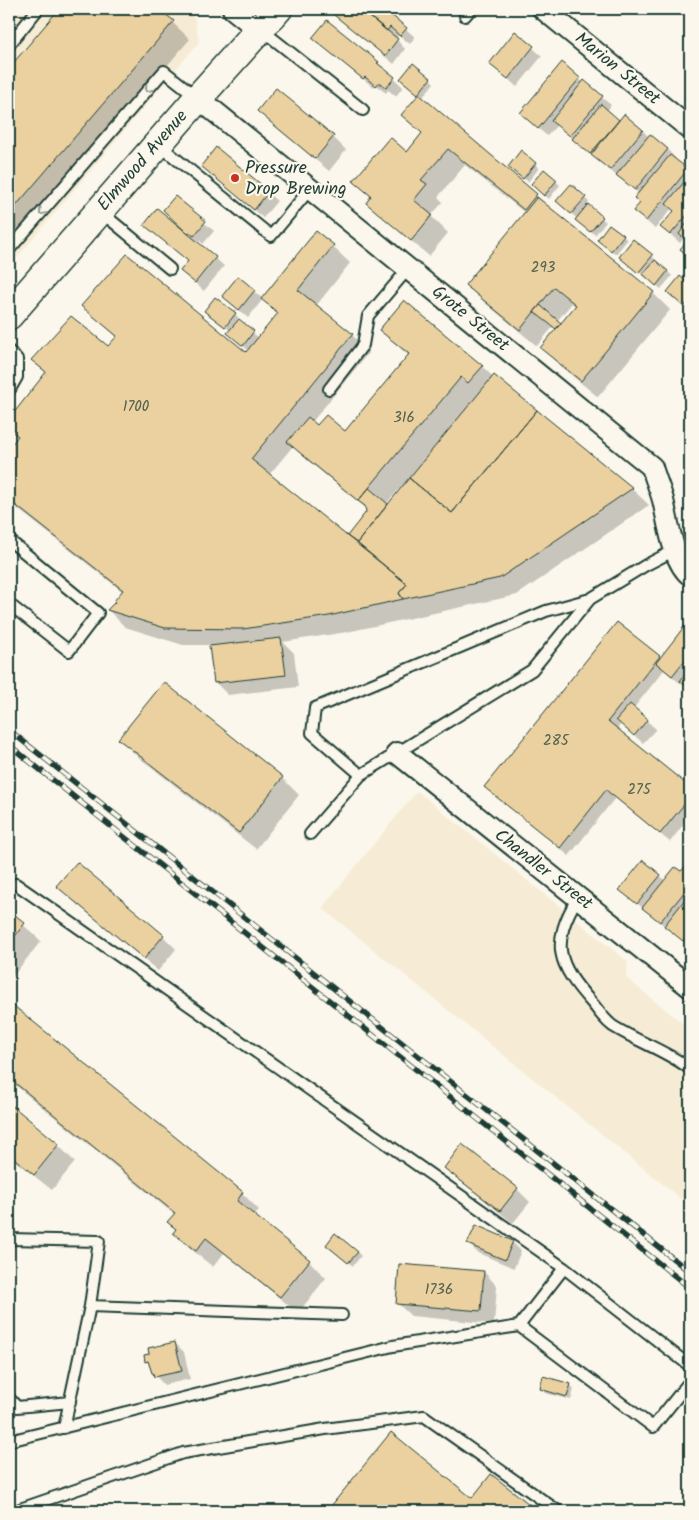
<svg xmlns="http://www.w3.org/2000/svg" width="699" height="1520" font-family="Kalam,sans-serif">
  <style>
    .built { fill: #f6ecd5 }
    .shadow { fill: #0003; fill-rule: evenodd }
    .building { fill: #ebd1a0; stroke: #1f3d34 }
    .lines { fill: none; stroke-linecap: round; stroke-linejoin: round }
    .lane-casing { stroke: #1f3d34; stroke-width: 14 }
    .street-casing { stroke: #1f3d34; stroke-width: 24 }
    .secondary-casing { stroke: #1f3d34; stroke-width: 31 }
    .lane { stroke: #fbf7ec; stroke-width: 10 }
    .street { stroke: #fbf7ec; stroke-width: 20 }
    .secondary { stroke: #fbf7ec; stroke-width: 28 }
    .rail-casing { stroke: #1f3d34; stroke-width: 5.5 }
    .rail { stroke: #fbf7ec; stroke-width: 4; stroke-dasharray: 11; stroke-linecap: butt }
    .oneway { stroke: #8d9a90 }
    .poi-dot { fill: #c8321e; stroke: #fbf7ec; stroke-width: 2 }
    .labels { text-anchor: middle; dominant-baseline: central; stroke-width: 4.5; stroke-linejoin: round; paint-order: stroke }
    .number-label { font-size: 15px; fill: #52624f }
    .street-label { font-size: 18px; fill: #1f3d34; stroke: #fbf7ec }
    .poi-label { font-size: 18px; fill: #1f3d34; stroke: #fbf7ec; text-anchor: start }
  </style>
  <rect width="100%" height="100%" fill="#fbf7ec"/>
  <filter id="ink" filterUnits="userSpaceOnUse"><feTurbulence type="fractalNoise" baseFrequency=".02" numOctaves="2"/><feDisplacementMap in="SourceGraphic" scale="10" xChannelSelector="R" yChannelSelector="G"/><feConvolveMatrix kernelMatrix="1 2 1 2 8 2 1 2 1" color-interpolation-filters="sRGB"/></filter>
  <g filter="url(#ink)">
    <path class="built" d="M9,9H183L195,19L199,42L9,267Z
      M417,791L628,962L626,978L690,1029V1206L322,908Z"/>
    <path class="shadow" d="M61,9H158L190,39L9,250V70Z
      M341,9H382L415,37L410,44L399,35L396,39L405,49L394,64L336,15Z
      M327,22L378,63L403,87L396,96L388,90L386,93L374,84L373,87L323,46Z
      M516,33L542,56L517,87L491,64Z
      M430,79L434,83L422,98L536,195L553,211L653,293L670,310L598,397L559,365L542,348L557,330L553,327L537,346L484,302L467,285L525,213L465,165L438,197L443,202L431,216L448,233L429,256L385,219L368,202L372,198L355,181L407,153L423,134L403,115L420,95L405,83ZM572,303L576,307L561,325L557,321Z
      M579,79L611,105L607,111L619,121L642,130L649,137L650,136L668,150L676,159L675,160L690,173V257L682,249L688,241L684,238L680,243L662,227L675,212L672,208L655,229L635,211L641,204L639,194L620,177L619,178L557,125L547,136L521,113Z
      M276,89L333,137L346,150L329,171L271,123L259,110Z
      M216,149L277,201L263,218L211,174Z
      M535,164L539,168L528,182L514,170Z
      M544,171L560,185L549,199L537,188Z
      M571,186L589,202L587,205L606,222L595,235L562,205Z
      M175,198L214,231L203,244L199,240L197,242L224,266L204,291L181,271L189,261Z
      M317,232L350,263L316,306L352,335L369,352L312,422L318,427L345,433L409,356L381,330L482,366L493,377L632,489L649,505L517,595L347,632L283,642L294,653L298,687L228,695L215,682L210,645H183L125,627L108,610L123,592L9,502V450L18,438L9,428V421L46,373L33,360L108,348L118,338L83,306L246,354L249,351L233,337L231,331L210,315L235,314L239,318L237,320L259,338L279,314L263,299L248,318L223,296L238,278L263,299ZM293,446L306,459L367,509V513L352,541L269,475ZM399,489L401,490L388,506L386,504Z
      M623,236L627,240L616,254L602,244Z
      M652,256L672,276L661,289L629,265Z
      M680,278L690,287V308L689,310L672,296Z
      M690,621V689L683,682L681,684L664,670L633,709L656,729L643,743L621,724L617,729L690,788V816L670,842L615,798L569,856L486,787L618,624L661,659Z
      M164,684L282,778L299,795L256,849L137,756L120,739Z
      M685,869L690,873V947L621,890L660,876L665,881L681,873Z
      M71,899L163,936L176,949L158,971Z
      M9,912L41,941L9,981Z
      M9,1004L242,1193L259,1210L254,1216L309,1261L326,1278L298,1313L224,1253L213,1267L192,1250L175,1233L177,1230L169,1222L175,1215L9,1080Z
      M9,1105L58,1145L75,1162L52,1190L9,1156Z
      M446,1167L517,1189L530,1202L513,1223L459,1180Z
      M476,1227L513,1243L521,1251L514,1268L478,1253L469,1244Z
      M332,1249L357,1252L361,1256L353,1266Z
      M484,1272L497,1286L494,1324L411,1316L397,1303Z
      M175,1343L184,1352L190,1379L164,1385L153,1373L151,1365L146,1361Z
      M570,1385L574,1389L571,1400L545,1393L541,1388Z
      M391,1434L472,1500L492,1476L536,1511H329Z"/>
    <path class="building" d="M59,9H159L174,21L9,214V68Z
      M340,9H360L398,39L385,56L334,15Z
      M360,9H384L407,28L400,36L390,27L387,31Z
      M327,20L379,62L377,63L395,77L386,88L379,82L376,86L365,77L363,79L312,38Z
      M515,31L534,46L508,79L489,64Z
      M562,62L580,78L538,129L520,113Z
      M413,63L431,78L418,94L400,79Z
      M584,80L603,96L570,136L551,121Z
      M276,88L334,136L315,159L257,111Z
      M419,94L537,194L524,210L448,149L421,180L427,184L414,200L432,215L411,241L366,203L371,196L353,181L390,137L407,152L422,133L401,115Z
      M601,104L619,120L590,154L572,139Z
      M624,114L643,130L610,170L591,155Z
      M650,134L668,149L635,190L616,175Z
      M216,147L269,191L254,210L201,166Z
      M521,150L536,163L523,179L508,167Z
      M670,155L688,169L646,221L633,211L640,203L634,198Z
      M544,169L557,180L544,196L531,184Z
      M690,175V212L670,235L660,227L674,211L666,204Z
      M571,184L586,197L571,214L556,201Z
      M175,196L206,221L194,236L189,232L188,234L163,210Z
      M537,197L654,292L581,381L540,348L576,305L554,287L520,330L465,285Z
      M588,204L603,217L590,232L575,220Z
      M157,208L216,257L195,283L180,271L188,261L144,225Z
      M690,219V256L689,257L680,249L687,241L679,234Z
      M609,224L624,235L611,251L597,240Z
      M316,231L334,245L298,290L353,334L251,459L407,584L399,593L403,599L329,616L243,629L165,628L107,610L115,602L114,601L123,590L9,500V448L18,436L9,429V419L46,372L31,360L71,316L108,346L117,336L81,306L127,254L246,352L278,313L261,299Z
      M633,239L653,255L638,273L619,257Z
      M655,260L668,271L656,286L643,274Z
      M238,276L255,290L239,310L222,296Z
      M680,276L690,285V299L684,307L667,292Z
      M215,297L236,313L225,327L204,311Z
      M404,300L483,366L468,383L461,377L358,501L287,442L308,417L317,425L326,415L345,431L409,354L379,330Z
      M540,305L561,323L556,329L534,312Z
      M239,319L254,331L243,346L227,333Z
      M494,375L537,410L452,513L409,478Z
      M537,410L633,488L500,578L403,599L399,593L407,584L357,543L409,478L452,513Z
      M369,488L388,504L357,543L347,536L366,512L365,506L358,501Z
      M690,619V657L686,662L684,661L672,676L656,663Z
      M617,622L660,656L608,721L690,787V797L660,834L606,790L560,848L484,787Z
      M281,638L286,675L214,683L209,646Z
      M690,668V689L680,681Z
      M164,682L283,777L239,833L118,739Z
      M630,704L648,719L634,736L616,720Z
      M643,860L661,875L637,904L619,890Z
      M77,862L164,935L144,959L56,886Z
      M675,867L681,871L685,867L690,871V885L660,922L642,908Z
      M690,893V931L683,941L664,926Z
      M9,910L25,923L9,944Z
      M9,1002L243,1192L237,1201L310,1260L280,1297L206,1238L196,1251L173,1233L176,1229L167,1222L175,1213L9,1078Z
      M9,1103L59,1144L34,1175L9,1154Z
      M462,1144L518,1188L500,1211L444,1168Z
      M476,1225L513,1241L505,1260L467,1244Z
      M335,1233L358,1252L348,1263L326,1245Z
      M399,1264L484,1271L481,1311L396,1304Z
      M175,1342L182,1371L154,1377L153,1373H152L148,1361L145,1362L144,1355L149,1354L148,1348Z
      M543,1376L571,1384L567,1397L540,1389Z
      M391,1432L472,1498L491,1474L538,1511H327Z"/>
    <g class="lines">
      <g class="lane-casing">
        <path id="lane" d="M465,16L471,9
          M262,30L363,110
          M9,45L38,9
          M158,144L271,236L310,189
          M101,212L170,269
          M9,250L164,71L197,97
          M9,351L17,359V377L9,391
          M329,389L363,345L368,316L408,269
          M9,540L98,613L69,651L9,604
          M590,599L532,670L361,775L312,733L315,708L546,611L590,599L646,565L675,550
          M310,834L361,775
          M16,884L564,1268
          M578,897C550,944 557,964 592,1003C599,1011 606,1023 616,1028C639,1042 670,1053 690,1069
          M9,1239L99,1241L90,1306
          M519,1326L653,1427L690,1381
          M9,1398L17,1407L70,1402
          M64,1428L90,1306L342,1315
          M9,1441L393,1346L519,1326L564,1268L690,1366
          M14,1511L183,1453L325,1429L424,1416L558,1511"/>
      </g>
      <g class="street-casing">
        <path id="street" d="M233,9L259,30
          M543,9L690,129
          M198,98L652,467C655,478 660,489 663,500C668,521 673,562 690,575
          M397,753L690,987"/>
      </g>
      <g class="secondary-casing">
        <path id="secondary" d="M9,315L198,98L278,9"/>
      </g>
      <use href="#lane" class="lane"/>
      <use href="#street" class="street"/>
      <use href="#secondary" class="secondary"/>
      <g class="rail-casing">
        <path id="rail" d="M9,730L690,1272
          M9,745L690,1288"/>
      </g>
      <use href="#rail" class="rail"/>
    </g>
    <defs><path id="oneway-chevron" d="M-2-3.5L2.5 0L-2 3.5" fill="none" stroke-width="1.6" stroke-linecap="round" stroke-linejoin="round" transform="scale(1.25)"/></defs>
    <g class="oneway">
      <use href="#oneway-chevron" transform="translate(148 89) rotate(131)"/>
      <use href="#oneway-chevron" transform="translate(42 212) rotate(131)"/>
    </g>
  </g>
  <circle class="poi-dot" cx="235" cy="178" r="5"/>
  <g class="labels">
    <g class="number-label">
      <text x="543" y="268">293</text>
      <text x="136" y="407">1700</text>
      <text x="404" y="418">316</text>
      <text x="556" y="741">285</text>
      <text x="639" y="790">275</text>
      <text x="439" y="1290">1736</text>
    </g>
    <g class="street-label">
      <text transform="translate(617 69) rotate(39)">Marion Street</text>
      <text transform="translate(143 161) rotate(-49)">Elmwood Avenue</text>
      <text transform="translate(470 319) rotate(39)">Grote Street</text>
      <text transform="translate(543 870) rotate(38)">Chandler Street</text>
    </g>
    <g class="poi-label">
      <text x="245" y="168">Pressure<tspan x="245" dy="21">Drop Brewing</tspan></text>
    </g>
  </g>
  <rect width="699" height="1520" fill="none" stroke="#fbf7ec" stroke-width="30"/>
  <rect x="15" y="15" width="669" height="1490" fill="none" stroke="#1f3d34" stroke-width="2" filter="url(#ink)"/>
</svg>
